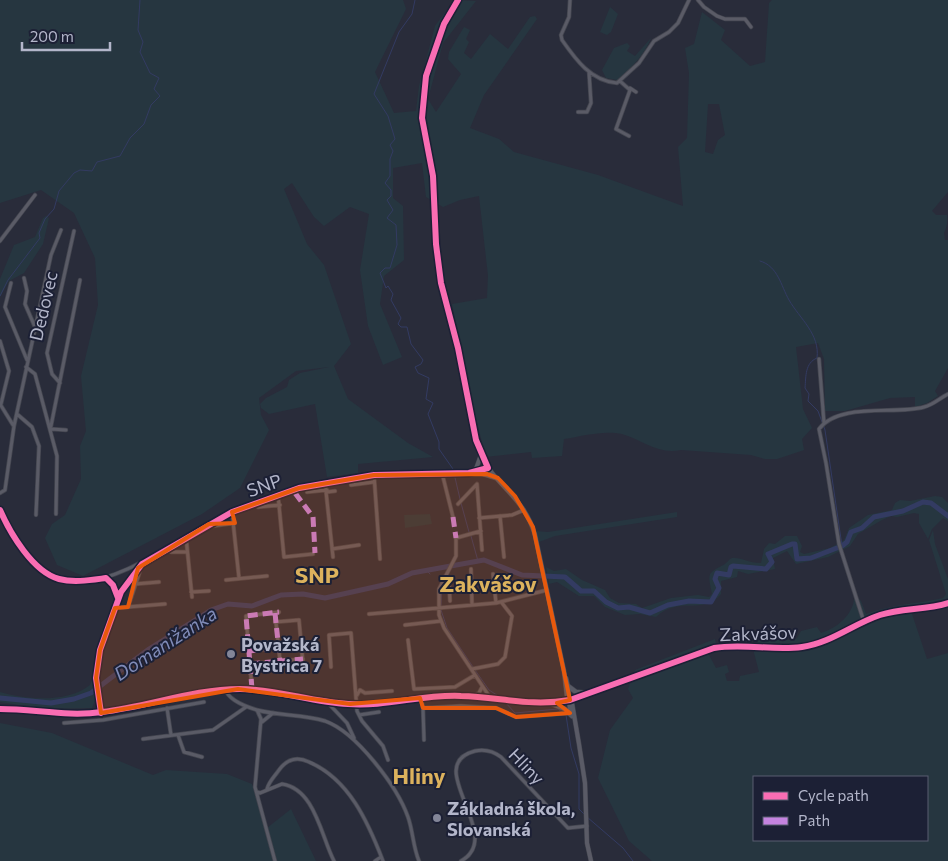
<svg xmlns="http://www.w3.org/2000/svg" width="948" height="861" font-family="Commissioner,sans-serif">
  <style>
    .green { fill: #263640; fill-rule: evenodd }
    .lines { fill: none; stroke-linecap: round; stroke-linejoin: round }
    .stream { stroke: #333b62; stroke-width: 1 }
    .river { stroke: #333b62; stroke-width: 5 }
    .minor-casing { stroke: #444650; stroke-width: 4.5 }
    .tertiary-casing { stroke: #444650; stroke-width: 5 }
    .secondary-casing { stroke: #444650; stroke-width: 5.5 }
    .minor { stroke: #5a5b66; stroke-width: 3 }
    .tertiary { stroke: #5a5b66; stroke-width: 4 }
    .secondary { stroke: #585a65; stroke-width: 4.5 }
    .quiet { stroke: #c483df; stroke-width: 5; stroke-dasharray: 10 5; stroke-linecap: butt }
    .cycleway-casing { stroke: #1c2035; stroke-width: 9 }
    .cycleway { stroke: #f96db3; stroke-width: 6 }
    .marked { fill: #e8590c; fill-opacity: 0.2; stroke: #e8590c; stroke-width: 4; stroke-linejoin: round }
    .poi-dot { fill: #838698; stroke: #1c2035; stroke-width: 2 }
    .labels { text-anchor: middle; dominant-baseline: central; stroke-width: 4; stroke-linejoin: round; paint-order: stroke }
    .street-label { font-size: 18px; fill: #b3b6ca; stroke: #1c2035 }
    .poi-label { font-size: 18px; font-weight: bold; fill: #b3b6ca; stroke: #1c2035; text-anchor: start }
    .water-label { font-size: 19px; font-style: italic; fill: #808bb8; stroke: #1c2035 }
    .district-label { font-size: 22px; font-weight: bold; fill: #dcb25d; stroke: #1c2035 }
  </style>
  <rect width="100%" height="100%" fill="#292c3a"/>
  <path class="green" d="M0,0H403L406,9L375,72L394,113L416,111L419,86L435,26L454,0L476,1L443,43L428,99L436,112L461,74L448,59L449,52L464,27L470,30L466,39L469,42L464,53L471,59L490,34L508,49L530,17L535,16L537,19L484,95L470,128L499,139L514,152L598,175L683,206L678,147L687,138L689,73L685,48L694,44L702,12L725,30L721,40L750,66L765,62L769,3L772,0H948V192L932,211L936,215H947C948,221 947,227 944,233L945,240H948V368L935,391L938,396L927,403L915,407V397L890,398L845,411H825L824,359L818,343L796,347L803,409L812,428L802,439L804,450L777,459H765L751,455L681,450C658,455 643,440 622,434C604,430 582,436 564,439L562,456L532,458L531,452L486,457L470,397L452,304L487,298L488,276L479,196L460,200L443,207L426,197L422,163L393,168V198L403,206L404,260L384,276L380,304L402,357L383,365L368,326L360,270L369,214L350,207L324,226L314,217L292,183L284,189L307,244L324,265L351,344L334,366L348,399L408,443L433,457L358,464V473L327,477L315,404L269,414L261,408L260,404L266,398L287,387L289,380L300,373L329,367L296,371L259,398L261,415L269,430L240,488L202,514L83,576L57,565L45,538L52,524L65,515L81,479L80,446L86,431L81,376L98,305L95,258L74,213L41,190L0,203ZM708,104H719L725,135L718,140L713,154L705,152Z
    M610,7L618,14L611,32L607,35L600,32Z
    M651,38C644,56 632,67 617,80L606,78L602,70L614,48L627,43L630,46L627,51L635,56Z
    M46,216L49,218L43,244L24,273L9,281L0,297V279L14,245L35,237L43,218Z
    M935,496L942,497L948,503V521L943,518L932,529L928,539L919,523V514L914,513L897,517L891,516L882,520L858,534L850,546L828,557L796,564L787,551L773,558L775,569L748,574L738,571L737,577L721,581V594C702,616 680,595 656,617L640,614L625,615L605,607L594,596H579L557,582L549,584L546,567L554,571L566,569L582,580L605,590L610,598L619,603L636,604L642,608L671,598L698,595L709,597L712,594C708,573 706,574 725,564C728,562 730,557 735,558C742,558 749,563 761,563L764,549L769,543L775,544L785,536H797L802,546L800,552L804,554L830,548L844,540L849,528L868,515L892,510L895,503L900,500L910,501Z
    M677,512V517L555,536L539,542L536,531L548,532Z
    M430,514L432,524L405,528L404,515Z
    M933,530L935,544L948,579V600L910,608L927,659L948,653V861H652L629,841L598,778L610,730L633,698L628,689L635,670L715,639L717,649L708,653L716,668L727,665L729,672L725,674L727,681H739L740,676L759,672L753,649L759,640H793L797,638L801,631L817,627L821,633C838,628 856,612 854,594L861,601L866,614C891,604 918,604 943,598L946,594L929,540ZM754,777H927V840H754Z
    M94,675L96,698L92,708L45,709L0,702V692C26,700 68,703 90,685Z
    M0,723L52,733L153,775L166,770L227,774L252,784L267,828L291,809L316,861H0Z"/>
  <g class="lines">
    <path class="stream" d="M415,0L412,14L399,32L374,94L388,116L395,139L390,145L393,151L390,159V176L385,183L391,190V196L387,200L393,210L387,218L396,225L397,245L390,268H385L380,273L386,288L388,286L393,294L391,300L401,318L398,324L401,327H407L411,344L423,360L421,364L415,367L418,373L429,378L426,399L433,403L428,414L439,442V449L453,469L460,499
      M760,261C778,266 781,286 789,300C800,319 820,334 817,358C805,363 806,376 805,388L809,394L808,401L818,411L825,430L842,546
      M0,296L8,280L40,238L39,233L45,219L54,209L59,191L74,173L80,170L92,171L97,162L120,156L130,138L144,124L151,105L160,96L154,89L159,78L150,73L140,52L143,42L138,30L140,0
      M461,503L469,532
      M471,536L478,561
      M427,571L430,574
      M441,606L442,586
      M441,610L447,628L473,667
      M475,670L489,690L503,699
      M505,702L515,713L558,709L563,713
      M566,715L571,748L579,774V809L584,814
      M587,817L623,848L633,861"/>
    <path class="river" d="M0,698L51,703L74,699L91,693L149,649L211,610L228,604L252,606L281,595L303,594L325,598L388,584L412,573L484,560L522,575L565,577L581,591H594L606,602L618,608L629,607L650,613L668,605L689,601L711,602L719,588L715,579L717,573L729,575L731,567L733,566L766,569L772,562L768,554L792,544H795L797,559L811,558L842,546L847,542L851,532L862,528L874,517L903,511L923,502L931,503L948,516"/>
    <g class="minor-casing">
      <path id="minor" d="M570,0L569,17L561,35L562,40C576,60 591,81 617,83L639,63L654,41L669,32L678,23L689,0
        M698,0L704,7L717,16L725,19H745L751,27
        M621,82L630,90L616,129L629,136
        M630,88L636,92
        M578,112H587L591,103L589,72
        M0,241L35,195
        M24,278L27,291L25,304L35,327
        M11,283L5,307L27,360
        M0,341L9,371L1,404
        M819,359L824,423
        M26,367L35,374L57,456L56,514
        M60,383L52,374L47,353L74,231
        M0,404L13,425
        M17,414L32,427L39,446L36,515
        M51,426L80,280
        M51,429L66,430
        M442,473L453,517
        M374,475L380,559
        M325,482L333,557
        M351,485L374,482
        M307,492L327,490
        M327,492L335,491
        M0,493L5,490L14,426L51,255L61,230
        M278,495L284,557L313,554
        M458,504L477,484L482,550
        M258,507L280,505
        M0,510C56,637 131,565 214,521C241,507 270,497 299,488C354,472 412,474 469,473
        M232,512L239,578
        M500,516L504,557
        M479,518L512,515L524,510
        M209,524L213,526L234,523
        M481,531L456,538V556L439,589V615L444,628L491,699
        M186,537L192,597
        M332,549L359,545
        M171,552H186
        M471,569L472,605
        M493,574L496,603L547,590
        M444,577L449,582L450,601
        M106,578L113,585L118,598
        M226,580L267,576
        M135,584L159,582
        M191,592L209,591
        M128,607L140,571L138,568
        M115,608L165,604
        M275,613L280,661
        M369,614L496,603
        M275,622L299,620L303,664
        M864,622L839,544L826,463L819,429C839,402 896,415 924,407C933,405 940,398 948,394
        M405,625L441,621
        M408,640L414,689L455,687L475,675
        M249,651L268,649
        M250,664L303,659
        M331,667L329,635L351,633L357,711L362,721L383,746L388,760
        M472,669L498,664L505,657L512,616L502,603
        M225,689C229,701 247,707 257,710L261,719L255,787L275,861
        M252,689L246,616L279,612
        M357,695L360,690L365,693L392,691
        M473,696L479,693L482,687
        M421,698L423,708L461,706L496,708L516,717L570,713
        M327,702L347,723L354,738
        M167,708L171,735
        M423,708L424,740
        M257,710C279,716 303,714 325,721C356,732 397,786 408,817C413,831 413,847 419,861
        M101,712C99,699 96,686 96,673C97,641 118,590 139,566
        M359,715L379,712
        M262,722L273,713
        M64,723L103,720L204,702
        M178,735L184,752L202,757
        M143,739L213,730L246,707
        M267,789C269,781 275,776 279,770C287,759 297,756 309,762C349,779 368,822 383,861
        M257,792L260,793L282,784C315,789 321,836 334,861
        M375,861L381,857
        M461,861C507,836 420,765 475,751C484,749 493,751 501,757L568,828L587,826"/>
    </g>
    <g class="tertiary-casing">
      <path id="tertiary" d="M458,0C439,31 424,69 422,106C421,129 430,154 433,177C437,206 434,235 438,263C444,303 457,342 465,381C470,405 471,432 481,455C495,486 524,496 535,535L564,671L567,697L572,703L579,744L585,783L587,843L591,861
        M476,469L481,455
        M471,472L488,468
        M469,473H480L496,478
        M566,678C570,691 568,703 571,714"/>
    </g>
    <g class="secondary-casing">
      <path id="secondary" d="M568,686L576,692L586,693
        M552,704L565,709L572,716
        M0,709C35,709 67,717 102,712C148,707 193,689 240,689C276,689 311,702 348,704C386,707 423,694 461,696C500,697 530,707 570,700L714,648C744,643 773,651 802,647C831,643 853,624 880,615C902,608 926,610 948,603"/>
    </g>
    <use href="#minor" class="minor"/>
    <use href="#tertiary" class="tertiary"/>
    <use href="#secondary" class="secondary"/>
    <path class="quiet" d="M295,493L313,517L315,553
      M453,517L456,538
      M275,613L280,661
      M249,651L268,649
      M250,664L303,659
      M252,689L246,616L279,612"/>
    <g class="cycleway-casing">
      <path id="cycleway" d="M0,510C10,533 33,572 59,579C74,583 91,580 106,578L113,585L118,598
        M0,709C35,709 67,717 102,712C148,707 193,689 240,689C276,689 311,702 348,704C386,707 423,694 461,696C500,697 530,707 570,700L714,648C744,643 773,651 802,647C831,643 853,624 880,615C902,608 926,610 948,603
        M101,713L96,678L100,650L121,592L142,564L232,512L299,488L374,475L469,473L488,468L476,440L458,348L441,283L436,244L433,176L422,118L426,76L444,24L458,0"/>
    </g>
    <use href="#cycleway" class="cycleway"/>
  </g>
  <path class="marked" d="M487,474L498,478L515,496L533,527L570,700L557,703L570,713L516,717L496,708H423L420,698L350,704L238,689L101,713L96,678L100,650L115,608L128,607L138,568L209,524L235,523L232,512L299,488L374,475Z"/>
  <g class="poi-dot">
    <circle cx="231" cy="654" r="5"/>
    <circle cx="437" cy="818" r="5"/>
  </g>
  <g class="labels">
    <g class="street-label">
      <text transform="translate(43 306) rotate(-77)">Dedovec</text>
      <text transform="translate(264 485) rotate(-19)">SNP</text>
      <text transform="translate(758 633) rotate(-2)">Zakvášov</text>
      <text transform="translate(527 766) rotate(46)">Hliny</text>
    </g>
    <g class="poi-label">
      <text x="241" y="644">Považská<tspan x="241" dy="21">Bystrica 7</tspan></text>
      <text x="447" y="808">Základná škola,<tspan x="447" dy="21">Slovanská</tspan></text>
    </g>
    <g class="water-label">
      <text transform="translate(165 643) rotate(-33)">Domanižanka</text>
    </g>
    <g class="district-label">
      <text x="317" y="574">SNP</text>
      <text x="488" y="583">Zakvášov</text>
      <text x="419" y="775">Hliny</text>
    </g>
  </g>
  <rect x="753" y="776" width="175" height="65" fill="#1c2035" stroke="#585c71"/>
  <rect x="763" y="792" width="25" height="8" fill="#f96db3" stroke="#585c71"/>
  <text x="798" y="801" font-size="15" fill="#b3b6ca">Cycle path</text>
  <rect x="763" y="817" width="25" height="8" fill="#c483df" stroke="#585c71"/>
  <text x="798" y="826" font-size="15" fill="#b3b6ca">Path</text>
  <path d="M22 42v8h88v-8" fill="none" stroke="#b3b6ca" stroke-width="2.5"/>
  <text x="30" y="42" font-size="15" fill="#b3b6ca" stroke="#1c2035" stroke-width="4" paint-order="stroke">200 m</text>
</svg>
